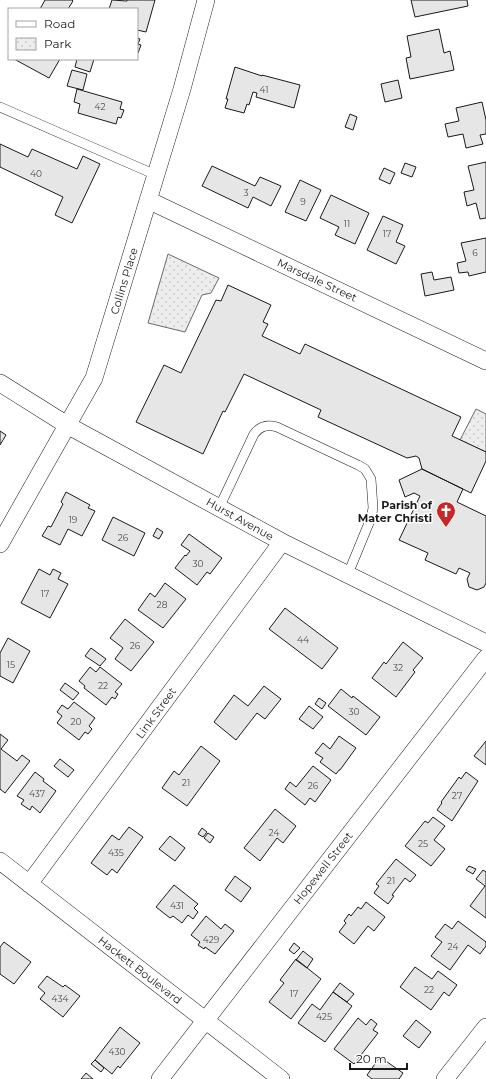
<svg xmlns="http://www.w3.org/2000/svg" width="486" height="1079" font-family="Montserrat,sans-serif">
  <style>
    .park { fill: url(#park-dots); stroke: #6a6a6a }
    .building { fill: #e6e6e6; stroke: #1a1a1a }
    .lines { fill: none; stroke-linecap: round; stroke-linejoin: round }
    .lane-casing { stroke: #1a1a1a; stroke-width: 10 }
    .street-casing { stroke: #1a1a1a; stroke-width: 18 }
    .lane { stroke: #fff; stroke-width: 9 }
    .street { stroke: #fff; stroke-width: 17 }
    .labels { text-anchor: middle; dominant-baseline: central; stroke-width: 3; stroke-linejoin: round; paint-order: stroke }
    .number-label { font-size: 9px; fill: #4d4d4d }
    .street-label { font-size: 11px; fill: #1a1a1a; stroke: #fff }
    .poi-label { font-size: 11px; font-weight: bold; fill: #1a1a1a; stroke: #fff; text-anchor: end }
  </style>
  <defs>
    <pattern id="park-dots" width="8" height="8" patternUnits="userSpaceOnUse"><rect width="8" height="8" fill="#ededed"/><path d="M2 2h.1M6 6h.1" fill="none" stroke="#cbcbcb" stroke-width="1.8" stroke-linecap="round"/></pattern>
  </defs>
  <rect width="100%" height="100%" fill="#fff"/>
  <path class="park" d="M168,254L219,278L211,293L202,295L185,332L148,323Z
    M476,409L486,414V452L460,440Z"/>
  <path class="building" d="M45,0H72L73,1L68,9H40Z
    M112,0L127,1V0H155L146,32L137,30V9H109Z
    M411,0H467L468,6L415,17Z
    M439,29L444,53L450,51L454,70L410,79L406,58L411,57L407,36Z
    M137,38L140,39L138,44L141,45L138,53H137Z
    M14,59H60L49,78Z
    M77,59H94L90,72L75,67Z
    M235,67L262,76V75L300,85L294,108L256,97L257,93L253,92L249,105L247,104L244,113L225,108L228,99H226Z
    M72,70L87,74L83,90L67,86Z
    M398,80L402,98L385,102L381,84Z
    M77,89L122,102L120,109L124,110L121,118L118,117L116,124L78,113L80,104L74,102Z
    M482,102L486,120V134L480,135L483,144L466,148L463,134L448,137L445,124L459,121L456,108Z
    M350,114L357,117L353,130L345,127Z
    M0,144L28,157L32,149L77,169L83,156L100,164L72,223L55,215L63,197L0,167Z
    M486,162V218L480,219L476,203L467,206L464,192L474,190L468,166Z
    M405,163L416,167L412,177L401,173Z
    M212,166L255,186L260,177L281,186L271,206L253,197L248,208L202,186Z
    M384,168L395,173L390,184L379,179Z
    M300,180L321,190L306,221L285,212Z
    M331,195L369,213L355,244L335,235L339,227L320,218Z
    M383,216L403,225L396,242L405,246L396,264L367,250Z
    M486,238V272L469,276L468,272L459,273L457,263L466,261L461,243Z
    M432,272L434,280L451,277L454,290L425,296L421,274Z
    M228,285L271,305L263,322L268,324L262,336L300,354L305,344L461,417L452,436L486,452V461L471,493L422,469L419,458L416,456L407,458L318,417L321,410L244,374L225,412L223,411L203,454L136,422L164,365L181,373L216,300L221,301Z
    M0,431L6,435L0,445Z
    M422,469L463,489L457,502L486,516V583L484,587L477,590L469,587L467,579L470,573L459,568L456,574L425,560L428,553L399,540L420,496L414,493L405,497L399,480Z
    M66,492L90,505L88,508L95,511L82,536L68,529L60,545L42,536L48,526L51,527L63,504L61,502Z
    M113,517L145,533L134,556L102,540Z
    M157,528L163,532L159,539L153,536Z
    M189,534L222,558L210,574L207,572L197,585L175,568L185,555L186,556L190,551L181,545Z
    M39,569L50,575L53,569L61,573L58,579L68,584L50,618L21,603Z
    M165,583L186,599L163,628L138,610L150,593L155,597Z
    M285,608L338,648L322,669L269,629Z
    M125,619L154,642L131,671L115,659L123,648L110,638Z
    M8,638L30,651L13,683L0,676V653Z
    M403,642L423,658L413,670L415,672L396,697L372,678L384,662L386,664Z
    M91,648L106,659L100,666L85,656Z
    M90,667L96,672L100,667L122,684L115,692L118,694L115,699L112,697L106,705L84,688L85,686L79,681Z
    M65,683L79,693L73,700L60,690Z
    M264,686L281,699L265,719L257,713L236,740L214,722L234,695L248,706Z
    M341,689L352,698L353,696L380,717L366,735L328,706Z
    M319,698L326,703L322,709L315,704Z
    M74,702L95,718L89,726L92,729L88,734L85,732L79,740L57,723L62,716L57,712L62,705L68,709Z
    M309,706L323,717L313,729L299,719Z
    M0,734L8,740L1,749L17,761L22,755L30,761L5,793L0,789Z
    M339,736L356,748L340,770H339L336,774L320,762L323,758L315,753L323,743L330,749Z
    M486,741V765L474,756Z
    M201,746L220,761L187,806L162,788L174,771L179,775Z
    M60,759L74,770L68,777L54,766Z
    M313,766L331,780L315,802L310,798L305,805L285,789L290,782L296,787Z
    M35,772L44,779L43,781L56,791L40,813L32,806L30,810L21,804L24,800L17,796Z
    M466,772L478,781L452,821L437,810L442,803L441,802L459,777L461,779Z
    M275,809L296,826L283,843L277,838L260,861L244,848Z
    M433,817L445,826L434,840L445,849L431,866L405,846L425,821L428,823Z
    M129,827L143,837L117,873L112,869L107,875L91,863L112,835L119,840Z
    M202,828L207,832L203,837L198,834Z
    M208,833L214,837L210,843L204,838Z
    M170,836L185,848L175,861L159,849Z
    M396,859L416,875L410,882L405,878L392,895L394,896L388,904L374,893L379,886L376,884Z
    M469,866L476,869L473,874L466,870Z
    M483,870L486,872V918L470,906L485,886L476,879Z
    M235,876L251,888L241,902L225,890Z
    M174,885L198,904L194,908L198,912L193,919L188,915L182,923L173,916L170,918L156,907Z
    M366,902L385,917L374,931L368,926L354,944L339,932L346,923L344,921L349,914L351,916L358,907L361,909Z
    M206,916L221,929L225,924L234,931L215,954L205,947L204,949L198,945L200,942L191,935Z
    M458,921L486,942V946L480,954L468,945L450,970L431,956L442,942L435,937L445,924L452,929Z
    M4,942L31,962L14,984L0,974V947Z
    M294,943L300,948L294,954L289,950Z
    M303,951L313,959L307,968L296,960Z
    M296,959L321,979L291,1019L269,1002L284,983L280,980Z
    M415,967L432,979L438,971L457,985L449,996L444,992L431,1010L400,987Z
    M47,976L63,987L65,985L80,996L63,1017L40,999L45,993L38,987Z
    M340,983L354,994L347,1002L333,992Z
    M333,992L352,1006L325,1042L298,1023L312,1004L320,1010Z
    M358,1018L366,1025L371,1019L377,1024L373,1030L378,1033L354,1064L334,1049Z
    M416,1020L431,1032L419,1048L403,1036Z
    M120,1027L140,1043L120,1068L118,1066L112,1074L95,1060Z
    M380,1057L403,1073L399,1079H372L367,1075Z
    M95,1060L104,1068L101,1072L91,1064Z
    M86,1073L93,1079H81Z"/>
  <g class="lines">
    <g class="lane-casing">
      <path id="lane" d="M0,107L156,175
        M219,508L254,434C260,426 267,424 277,427L358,465L365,469L371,479L373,508L371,518L348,574"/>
    </g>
    <g class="street-casing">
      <path id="street" d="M148,200L486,361
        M0,383L67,425L282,542L486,643
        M0,544L94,378L182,89L206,0
        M0,861L281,1079
        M29,884L282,542
        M160,1079L486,658
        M445,1079L486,1027"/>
    </g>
    <use href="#lane" class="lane"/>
    <use href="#street" class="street"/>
  </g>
  <defs>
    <g id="church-pin" transform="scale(1)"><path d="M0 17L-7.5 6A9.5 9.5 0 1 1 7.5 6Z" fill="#c62828" stroke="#fff"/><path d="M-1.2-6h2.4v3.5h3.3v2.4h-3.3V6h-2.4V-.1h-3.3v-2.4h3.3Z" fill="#fff"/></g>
  </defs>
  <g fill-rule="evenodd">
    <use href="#church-pin" x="446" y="511"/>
  </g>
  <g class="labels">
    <g class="number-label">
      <text x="264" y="89">41</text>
      <text x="100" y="106">42</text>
      <text x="36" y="173">40</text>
      <text x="246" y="192">3</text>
      <text x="303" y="201">9</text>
      <text x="347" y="223">11</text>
      <text x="387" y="233">17</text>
      <text x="475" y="252">6</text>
      <text x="73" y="519">19</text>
      <text x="123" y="537">26</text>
      <text x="198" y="563">30</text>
      <text x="45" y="593">17</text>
      <text x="162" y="604">28</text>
      <text x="303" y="639">44</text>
      <text x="135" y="645">26</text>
      <text x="11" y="664">15</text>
      <text x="398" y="667">32</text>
      <text x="103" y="685">22</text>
      <text x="354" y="711">30</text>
      <text x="76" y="721">20</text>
      <text x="186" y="782">21</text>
      <text x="313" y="785">26</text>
      <text x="37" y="793">437</text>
      <text x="457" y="795">27</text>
      <text x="274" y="832">24</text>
      <text x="423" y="843">25</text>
      <text x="116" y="852">435</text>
      <text x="391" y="880">21</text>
      <text x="177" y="905">431</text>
      <text x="211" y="939">429</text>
      <text x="453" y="946">24</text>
      <text x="429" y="989">22</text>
      <text x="294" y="993">17</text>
      <text x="60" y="998">434</text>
      <text x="324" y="1016">425</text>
      <text x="117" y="1051">430</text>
    </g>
    <g class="street-label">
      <text transform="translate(317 280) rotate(25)">Marsdale Street</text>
      <text transform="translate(124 281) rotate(-73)">Collins Place</text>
      <text transform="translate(240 519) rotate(29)">Hurst Avenue</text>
      <text transform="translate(156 713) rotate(-54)">Link Street</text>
      <text transform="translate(323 868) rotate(-52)">Hopewell Street</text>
      <text transform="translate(140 970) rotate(38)">Hackett Boulevard</text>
    </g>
    <g class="poi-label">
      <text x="432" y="505">Parish of<tspan x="432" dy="13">Mater Christi</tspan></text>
    </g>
  </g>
  <rect x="8" y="8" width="130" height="52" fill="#ffffff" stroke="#a3a3a3"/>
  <rect x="16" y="21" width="20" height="6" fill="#ffffff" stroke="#a3a3a3"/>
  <text x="44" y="28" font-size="12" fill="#1a1a1a">Road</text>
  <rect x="16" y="38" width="20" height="12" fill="url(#park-dots)" stroke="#a3a3a3"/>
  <text x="44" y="48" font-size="12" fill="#1a1a1a">Park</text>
  <path d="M350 1063v6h57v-6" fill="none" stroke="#1a1a1a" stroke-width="2"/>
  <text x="356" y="1063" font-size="12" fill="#1a1a1a" stroke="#ffffff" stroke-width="3" paint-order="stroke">20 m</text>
</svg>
